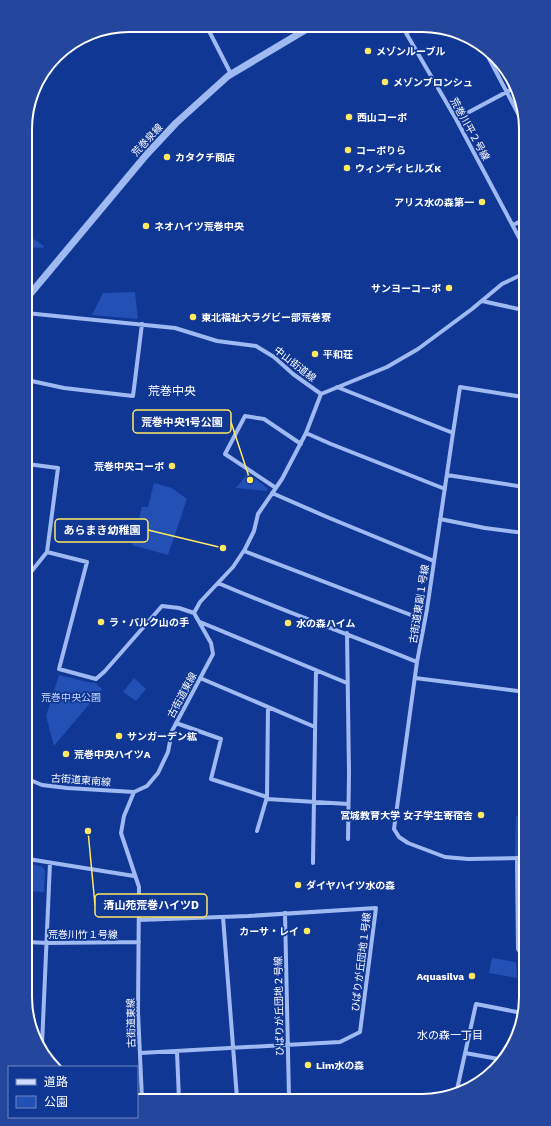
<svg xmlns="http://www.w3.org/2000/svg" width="551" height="1126" font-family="'Work Sans','Noto Sans JP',sans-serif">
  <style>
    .green { fill: #2250b5 }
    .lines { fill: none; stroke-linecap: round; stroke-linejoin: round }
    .minor { stroke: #9fb9f3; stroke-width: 4 }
    .tertiary { stroke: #9fb9f3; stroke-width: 7 }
    .secondary { stroke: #cfdcfd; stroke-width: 8 }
    .poi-dot { fill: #ffe862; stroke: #113795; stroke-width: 1.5 }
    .labels { text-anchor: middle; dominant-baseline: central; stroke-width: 3.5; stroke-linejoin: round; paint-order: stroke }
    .poi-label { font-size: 10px; font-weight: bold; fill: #fff; stroke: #113795; text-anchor: start }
    .street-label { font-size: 10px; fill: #fff; stroke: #113795 }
    .park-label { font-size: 10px; fill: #c7d8fe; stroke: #113795 }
    .neighbourhood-label { font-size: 11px; fill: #fff; stroke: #113795 }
    .quarter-label { font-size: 12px; fill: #fff; stroke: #113795 }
    .rim { fill: none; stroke: #fff; stroke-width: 2 }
    .leader { fill: none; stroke: #ffe862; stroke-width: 1.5 }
    .callout-dot { fill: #ffe862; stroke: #113795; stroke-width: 1.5 }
    .callout { fill: #113795; stroke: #ffe862; stroke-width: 1.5 }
    .callout-label { font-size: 11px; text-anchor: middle; font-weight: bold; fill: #fff }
  </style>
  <rect width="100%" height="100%" fill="#113795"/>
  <path class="green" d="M26,234L44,246L43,248L26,247Z
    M135,292L138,319L92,315L103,293Z
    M248,473L266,487L268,491L236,488Z
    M154,483L172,488L187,499L168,555L132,545L142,507H148Z
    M59,675L92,683L94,682L102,689L54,746L46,716Z
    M134,678L146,689L136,701L123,692Z
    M516,816H525V856H515Z
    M28,864L41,866L45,870L44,892L28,891Z
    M492,958L516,962L517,978L489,973Z"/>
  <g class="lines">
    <path class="minor" d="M206,25L231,74
      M417,27L406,33L456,119L523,245
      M483,47L522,121
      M456,119L514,88
      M513,225L523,220
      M482,301L523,310
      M26,313L175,328L217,341L256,346L274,357L293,374L321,394L387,367L418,349L472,309L502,284L523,274
      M27,380L64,388L133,396L142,324
      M337,387L453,433L427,609L417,662L394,829L399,837L408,843L445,857L468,859L525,858
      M306,433L331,444L445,489
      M453,433L460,387L523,397
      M27,464L58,468L47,552
      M447,475L524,487
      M276,488L225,454L245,416L264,419L301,444
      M272,493L327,517L434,561
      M440,519L485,528L524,533
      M244,551L411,615
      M27,577L47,552L87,562L59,669L96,679L105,671L162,606L179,608L194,613
      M218,583C283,611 351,635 417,662
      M200,622L347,683
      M347,633L349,773L348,839
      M200,678L315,727
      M415,678L525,692
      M176,723L221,739L211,779L267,797
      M28,779L42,785L67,788L134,792
      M267,799L348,804
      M257,831L267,797L268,707
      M517,858L518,949L523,957H526
      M28,859L134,876
      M313,863L316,670
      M285,913L289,1098
      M223,917L237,1098
      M139,920L248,916L376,908L360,1032L340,1042L140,1053
      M28,942L47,943L139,942
      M42,1045L50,863
      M177,1052L179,1099
      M465,1053L504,1060
      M456,1094L476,1004L522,1013
      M142,1099L138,1012L139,887L121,833L124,816L134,792L147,786L158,773L168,752L172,731L213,654L211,643L194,613L200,602L233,567L245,549L254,531L258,514L282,479L306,433L321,394"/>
    <path class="tertiary" d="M26,299L147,154L176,123L228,76L312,26"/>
    <path class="secondary" d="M72,44L95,32"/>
  </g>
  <g class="poi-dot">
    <circle cx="368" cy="51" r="4"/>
    <circle cx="385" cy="82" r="4"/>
    <circle cx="349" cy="117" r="4"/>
    <circle cx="348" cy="150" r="4"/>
    <circle cx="167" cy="157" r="4"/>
    <circle cx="347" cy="168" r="4"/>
    <circle cx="482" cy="202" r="4"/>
    <circle cx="146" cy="226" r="4"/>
    <circle cx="449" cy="288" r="4"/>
    <circle cx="193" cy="317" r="4"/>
    <circle cx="315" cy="354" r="4"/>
    <circle cx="172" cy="466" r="4"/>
    <circle cx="101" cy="622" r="4"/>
    <circle cx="288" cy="623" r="4"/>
    <circle cx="119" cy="736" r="4"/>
    <circle cx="66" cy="754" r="4"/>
    <circle cx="481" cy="815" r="4"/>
    <circle cx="298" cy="885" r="4"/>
    <circle cx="307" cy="931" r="4"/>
    <circle cx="472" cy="976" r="4"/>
    <circle cx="308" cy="1065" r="4"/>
  </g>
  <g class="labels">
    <g class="poi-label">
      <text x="376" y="51">メゾンルーブル</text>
      <text x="393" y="82">メゾンブロンシュ</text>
      <text x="357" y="117">西山コーポ</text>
      <text x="356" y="150">コーポりら</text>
      <text x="175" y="157">カタクチ商店</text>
      <text x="355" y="168">ウィンディヒルズK</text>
      <text x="474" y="202" text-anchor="end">アリス水の森第一</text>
      <text x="154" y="226">ネオハイツ荒巻中央</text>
      <text x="441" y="288" text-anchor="end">サンヨーコーポ</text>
      <text x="201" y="317">東北福祉大ラグビー部荒巻寮</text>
      <text x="323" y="354">平和荘</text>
      <text x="164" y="466" text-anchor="end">荒巻中央コーポ</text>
      <text x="109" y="622">ラ・パルク山の手</text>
      <text x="296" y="623">水の森ハイム</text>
      <text x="127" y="736">サンガーデン紘</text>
      <text x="74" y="754">荒巻中央ハイツA</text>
      <text x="473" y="815" text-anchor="end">宮城教育大学 女子学生寄宿舎</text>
      <text x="306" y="885">ダイヤハイツ水の森</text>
      <text x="299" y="931" text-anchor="end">カーサ・レイ</text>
      <text x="464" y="976" text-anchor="end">Aquasilva</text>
      <text x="316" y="1065">Lim水の森</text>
    </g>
    <g class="street-label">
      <text transform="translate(470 129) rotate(61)">荒巻川平２号線</text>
      <text transform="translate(147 140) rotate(-47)">荒巻泉線</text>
      <text transform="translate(295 364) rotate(38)">中山街道線</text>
      <text transform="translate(419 604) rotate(-81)">古街道東副１号線</text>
      <text transform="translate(182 695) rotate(-62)">古街道東線</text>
      <text transform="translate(81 780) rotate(4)">古街道東南線</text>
      <text x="83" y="934">荒巻川竹１号線</text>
      <text transform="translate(361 962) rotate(-83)">ひばりが丘団地１号線</text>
      <text transform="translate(279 1006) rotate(-91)">ひばりが丘団地２号線</text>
      <text transform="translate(131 1023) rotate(-91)">古街道東線</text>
    </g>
    <g class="park-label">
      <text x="71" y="697">荒巻中央公園</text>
    </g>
    <g class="neighbourhood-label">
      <text x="450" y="1035">水の森一丁目</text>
    </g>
    <g class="quarter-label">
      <text x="172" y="391">荒巻中央</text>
    </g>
  </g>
  <path d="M0 0H551V1126H0ZM129 32H422A97 97 0 0 1 519 129V997A97 97 0 0 1 422 1094H129A97 97 0 0 1 32 997V129A97 97 0 0 1 129 32Z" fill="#24479d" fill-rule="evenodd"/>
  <path class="rim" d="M129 32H422A97 97 0 0 1 519 129V997A97 97 0 0 1 422 1094H129A97 97 0 0 1 32 997V129A97 97 0 0 1 129 32Z"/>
  <path class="leader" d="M250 480L231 422M223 548L148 530M88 831L95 905"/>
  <g class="callout-dot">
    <circle cx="250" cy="480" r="4"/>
    <circle cx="223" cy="548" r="4"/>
    <circle cx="88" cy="831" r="4"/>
  </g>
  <g class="callout">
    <rect x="133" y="410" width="98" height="23" rx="4"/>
    <rect x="55" y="519" width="93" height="23" rx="4"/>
    <rect x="95" y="894" width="112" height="23" rx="4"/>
  </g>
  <g class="callout-label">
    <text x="182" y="426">荒巻中央1号公園</text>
    <text x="102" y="534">あらまき幼稚園</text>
    <text x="151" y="909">清山苑荒巻ハイツD</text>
  </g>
  <rect x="8" y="1066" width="130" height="52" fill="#113795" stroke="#7087bf"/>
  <rect x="16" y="1079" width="20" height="6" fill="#cfdcfd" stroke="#7087bf"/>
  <text x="44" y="1086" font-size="12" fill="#ffffff">道路</text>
  <rect x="16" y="1096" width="20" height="12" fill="#2250b5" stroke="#7087bf"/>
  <text x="44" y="1106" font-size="12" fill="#ffffff">公園</text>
</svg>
